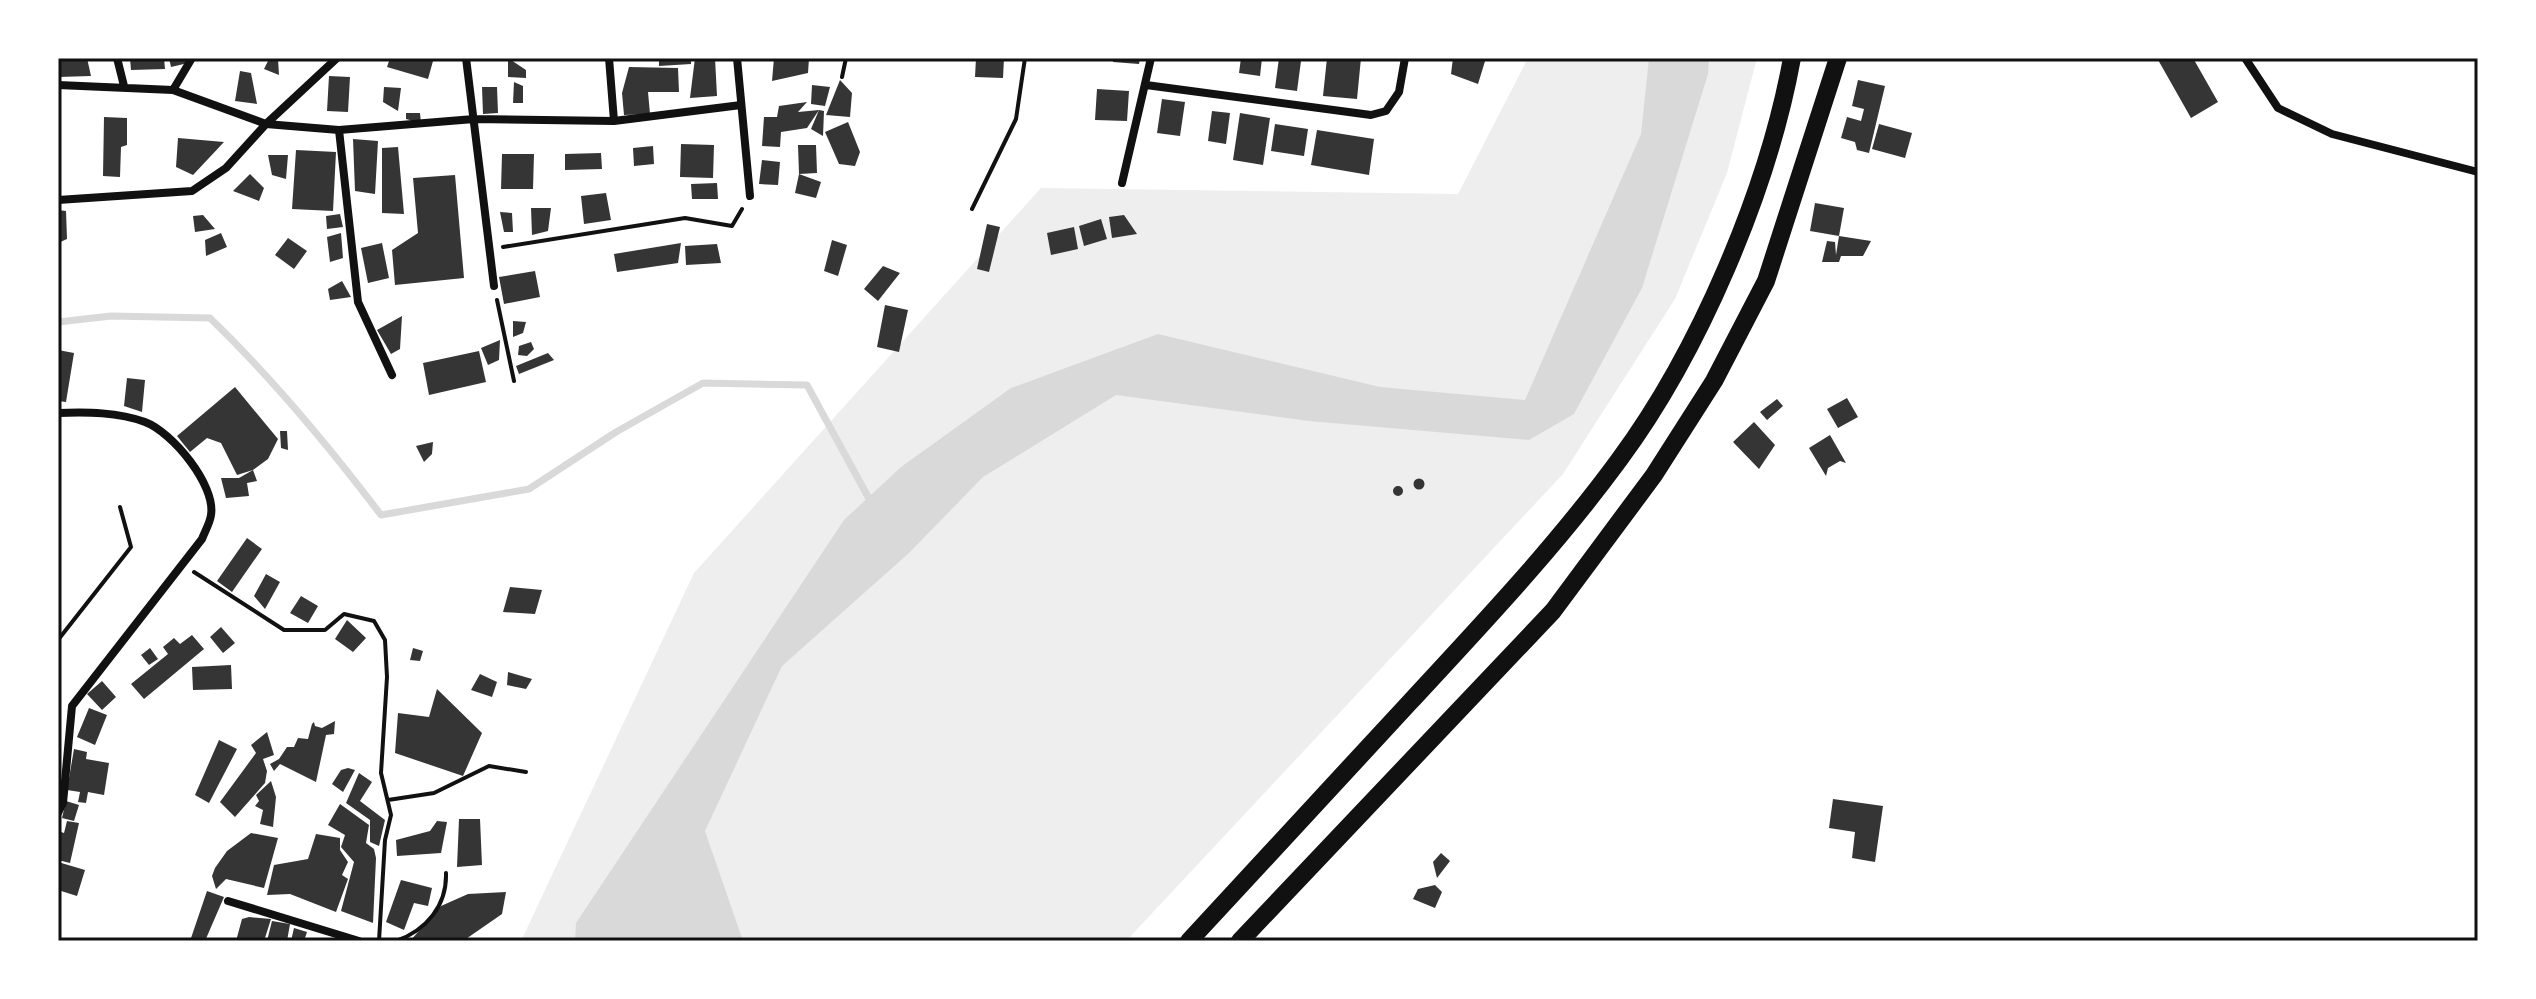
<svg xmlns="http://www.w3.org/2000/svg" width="2536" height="999" font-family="'IBM Plex Sans',sans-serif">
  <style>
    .green { fill: #eee }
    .water { fill: #d9d9d9 }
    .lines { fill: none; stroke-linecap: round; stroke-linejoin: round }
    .stream { stroke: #d9d9d9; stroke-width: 7 }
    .building { fill: #353535 }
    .path { stroke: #111; stroke-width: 4 }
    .minor { stroke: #111; stroke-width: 8 }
    .trunk { stroke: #111; stroke-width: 18 }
    .neatline { fill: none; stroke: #111; stroke-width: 3 }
  </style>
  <rect width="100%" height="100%" fill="#fff"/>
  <path class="green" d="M1528,58H1757L1727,173L1675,299L1563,474L1126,941H521L694,573L1041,188L1458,194Z"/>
  <path class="water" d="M1649,58H1709L1708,74L1642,288L1574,414L1529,440L1309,421L1116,395L983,477L909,553L782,666L705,831L743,941H575L576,923L844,520L901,467L1011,388L1158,334L1380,387L1525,400L1641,134Z"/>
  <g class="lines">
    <path class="stream" d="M58,322L111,316L210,318C273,379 328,445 381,515L529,489L616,432L703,383L807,385L873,506"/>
  </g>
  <path class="building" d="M58,58H87L91,76L58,77Z
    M130,58H164L165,69L131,70Z
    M169,58H188V63L171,67Z
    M390,58H423L433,61L428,79L387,67Z
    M508,58L526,70V78L508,77Z
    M659,58H691V64L659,66Z
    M695,58H715L717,96L690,98Z
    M774,58H809L808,73L772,81Z
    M976,58H1004L1003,78L975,77Z
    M1114,58H1140L1139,64L1113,62Z
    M1241,58H1262L1260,76L1239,73Z
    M1279,58L1301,61L1297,91L1275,88Z
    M1327,58H1361L1357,99L1323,96Z
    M1453,58H1486L1478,84L1451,74Z
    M2157,58H2193L2218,102L2191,118Z
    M269,59H278L279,75L264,69Z
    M629,67L678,68L679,92H648L650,114L624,115L622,93Z
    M240,71L251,73L257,104L235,101Z
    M329,76L350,77L348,112L327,111Z
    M840,80L852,93L850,117L826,115Z
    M1858,80L1885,86L1869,153L1857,150L1855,142L1841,138L1847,117L1861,121L1864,109L1852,106Z
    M514,82L523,86V103H513Z
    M812,85L830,87L825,106L811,104Z
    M384,87L401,88L398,111L383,102Z
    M482,87H497L498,113L483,114Z
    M1097,89L1129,91L1127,121L1095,120Z
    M1162,99L1185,102L1180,136L1157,133Z
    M807,102L798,112L819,110L824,111L823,136L811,129L819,110L807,128L781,132L780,147L762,146L764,117H777L779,106Z
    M1212,111L1230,113L1226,144L1208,141Z
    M406,113H420L421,123L406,119Z
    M1240,113L1270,118L1263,165L1233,160Z
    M104,117L127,118V145L121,147L120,177L103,176Z
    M848,122L860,152L855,166L839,164L825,132Z
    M1275,124L1308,129L1304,156L1271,151Z
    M1879,124L1912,133L1905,158L1872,149Z
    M1317,130L1374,139L1369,175L1311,165Z
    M178,138L224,142L193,175L176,167Z
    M353,139L378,141L375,194L355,191Z
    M681,144L714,145L713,178L680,177Z
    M798,145H816L817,173L799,174Z
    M653,146L654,164L634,166L633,148Z
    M398,147L404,214L382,213V148Z
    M296,150L336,152L333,211L292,209Z
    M601,153L602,169L565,170V154Z
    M502,154H534L533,189H501Z
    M268,155H288L286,179L272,175Z
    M762,160L780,162L778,185L759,184Z
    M250,174L264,188L259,201L233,191Z
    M799,174L821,182L816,198L795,193Z
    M455,175L464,278L395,285L392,250L418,233L413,178Z
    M717,183L718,199H692L691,184Z
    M606,193L611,220L584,224L581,196Z
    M1815,203L1844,208L1839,236L1810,231Z
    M531,208H551L548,231L532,235Z
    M58,210L66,211L67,239L58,243Z
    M500,212L512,213L513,232H504Z
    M340,214L343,227L327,229L326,216Z
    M203,215L215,229L195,232L193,216Z
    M1124,215L1137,234L1112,238L1109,217Z
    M1101,219L1107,239L1084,246L1079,226Z
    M987,224L1000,227L989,272L977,269Z
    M1074,227L1078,249L1051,255L1047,233Z
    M221,233L227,247L206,256L205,240Z
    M341,233L343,258L330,262L327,237Z
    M1839,236L1871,241L1863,256H1841L1839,262H1822L1827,241L1835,242L1836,255Z
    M288,238L307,251L294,269L275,255Z
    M832,240L847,245L838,276L824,271Z
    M382,243L389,278L368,283L361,248Z
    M681,243L678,263L617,272L614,254Z
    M717,244L721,263L686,265L685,246Z
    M883,266L900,273L878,301L864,289Z
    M535,271L540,297L504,304L499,277Z
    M342,281L351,297L330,300L328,289Z
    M885,305L908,310L899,352L877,347Z
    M402,316L400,349L391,354L377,330Z
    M513,321L526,322L523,333L513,337Z
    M500,340L499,360L488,365L481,348Z
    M531,342L534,349L527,356L518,355L519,346Z
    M58,350L74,353L66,402L58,401Z
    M479,351L486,382L429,395L423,363Z
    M548,353L554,360L519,374L516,366Z
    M127,378L145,380L142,412L124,406Z
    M235,387L278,439L268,459L253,470L237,475L221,443L207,438L190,452L177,436Z
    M1847,398L1858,417L1838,428L1827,409Z
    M1777,399L1783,406L1767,420L1760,412Z
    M1754,422L1775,445L1759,469L1733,442Z
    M280,431H287L288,450L281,448Z
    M1830,435L1846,463L1840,461L1828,468L1826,476L1809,448Z
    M433,442L432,454L424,462L416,446Z
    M253,470L257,481L247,483L249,496L226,498L221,478H239Z
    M1413.5 484a5.5 5.5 0 1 1 11 0a5.5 5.5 0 1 1-11 0Z
    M1393 491a5 5 0 1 1 10 0a5 5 0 1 1-10 0Z
    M247,538L262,549L232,592L217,581Z
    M266,574L280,582L265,609L254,596Z
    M510,587L542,590L535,614L503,612Z
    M301,596L318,606L308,623L290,613Z
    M347,620L366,638L353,652L335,639Z
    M221,627L235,643L223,653L210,637Z
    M192,635L204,649L144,699L131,684L168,654L163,647L174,638L180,644Z
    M150,648L158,659L149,665L141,655Z
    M413,648L423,651L420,661L410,660Z
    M231,665L232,689L193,690L192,667Z
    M508,672L532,679L526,689L507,685Z
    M480,674L497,682L492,697L471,690Z
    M102,681L116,697L102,710L87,694Z
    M437,689L482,733L463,776L395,753L398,713L429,717Z
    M89,708L107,715L95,745L77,737Z
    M335,721L334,734L326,735L316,782L280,764L274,771L270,764L279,759L287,747H294L298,738L308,739L312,724L314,722L315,726L322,728Z
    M267,732L274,755L263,759L267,771L265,783L235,817L220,802L256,753L251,745Z
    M219,740L237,749L209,803L195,795Z
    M74,749L87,752L86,759L109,763L104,795L88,792L86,803L78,802L80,792L67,790Z
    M348,768L355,770L343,792L332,784L341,770Z
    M359,773L372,782L360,801L385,820L379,846L370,842V820L346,803Z
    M271,781L276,797L273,827L260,824L263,810L255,806L259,801L256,795Z
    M1833,799L1883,806L1875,862L1852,858L1855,832L1829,828Z
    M66,801L79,805L74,821L62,818Z
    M340,804L369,825L366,843L374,849L376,858L373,923L341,911L354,862L341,847L345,835L328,825Z
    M459,819H480L482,865L457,867Z
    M67,821L79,823L70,863L58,860V831L64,833Z
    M437,821L447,822L441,853L397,856L396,840L430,831Z
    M251,833L278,838L264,888L226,879L216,889L212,876L215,868L227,851Z
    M316,834L340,838V850L348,862L342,875L348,879L336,912L290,894L267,895L274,865L308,859Z
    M1441,853L1450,861L1437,878L1433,862Z
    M58,862L85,870L77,896L58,890Z
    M401,880L432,888L428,906L414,903L404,930L386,922Z
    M1435,885L1442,892L1435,908L1413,899L1418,889Z
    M207,891L224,897L205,941H190Z
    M506,892L502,914L463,941H410L441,906L468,894Z
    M249,917L271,919L264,941H236L242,919Z
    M272,921L290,924L287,941H267Z
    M294,928L307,932L304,941H291Z"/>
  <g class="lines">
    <path class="path" d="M842,77L846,58
      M972,209L1016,119L1025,58
      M503,247L685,218L732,226L742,209
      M497,300L514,381
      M194,572L284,630H325L344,614L374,621L385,640L387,677L381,773L391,815L385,840L379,941
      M58,640L131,547L120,507
      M388,800L434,793L489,766L526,772
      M396,941C427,930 447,905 446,873"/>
    <path class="minor" d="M117,58L124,86
      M466,58L494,286
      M609,58L614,121
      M737,58L750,196
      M2245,58L2278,108L2332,134L2478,172
      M58,85L173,90L266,124L339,130L474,119L614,121L741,105
      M1146,85L1371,115L1386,111L1399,92L1405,58
      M173,90L192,58
      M339,130L358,302L392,375
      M1122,183L1151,58
      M58,200L192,191L226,168L266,124L337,58
      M58,413C87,412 118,412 145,422C172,432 216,485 211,515C210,523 205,531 202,539L72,706L63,803L58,813
      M228,901L359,941"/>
    <path class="trunk" d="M1189,941C1263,861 1336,781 1410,702C1483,623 1556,546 1619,460C1699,352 1768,190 1792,58
      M1240,941L1553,611L1654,475L1714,381L1766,281L1838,58"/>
  </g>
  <rect width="2536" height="999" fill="none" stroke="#ffffff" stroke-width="120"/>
  <rect x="60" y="60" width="2416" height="879" class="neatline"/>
</svg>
